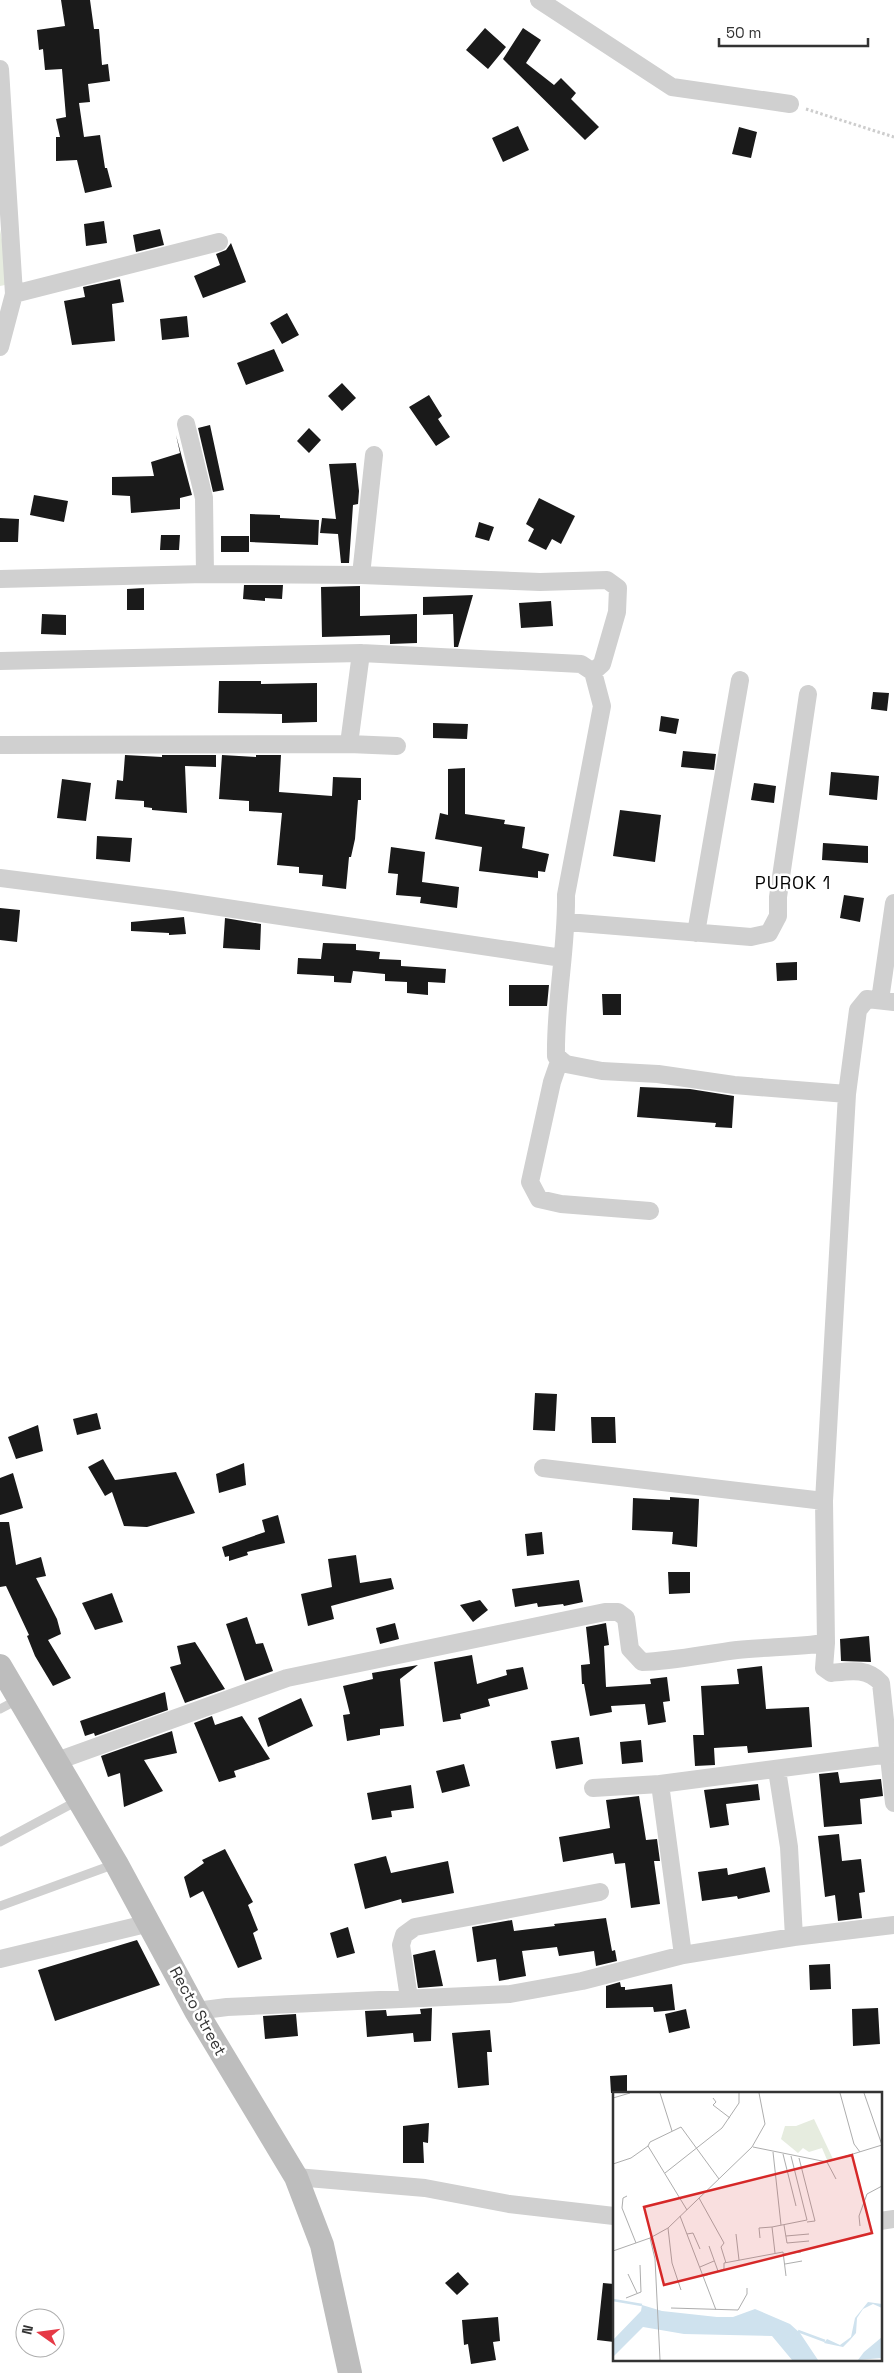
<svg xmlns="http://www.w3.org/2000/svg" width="894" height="2373" font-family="'Space Grotesk',sans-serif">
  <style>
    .green { fill: #e6ecdf }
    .building { fill: #1a1a1a }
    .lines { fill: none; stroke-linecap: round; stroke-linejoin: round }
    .path { stroke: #cdcdcd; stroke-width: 3; stroke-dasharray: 2.5 2.5; stroke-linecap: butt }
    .lane { stroke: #d0d0d0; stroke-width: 9 }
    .street { stroke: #d0d0d0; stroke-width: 18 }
    .secondary { stroke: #bdbdbd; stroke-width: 24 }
    .labels { text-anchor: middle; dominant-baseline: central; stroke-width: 5; stroke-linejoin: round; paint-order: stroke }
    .street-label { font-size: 16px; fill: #333; stroke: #fff }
    .neighbourhood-label { font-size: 18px; letter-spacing: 1px; fill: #000; stroke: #fff }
    .inset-river { fill: none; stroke: #cfe2ee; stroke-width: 2.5 }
    .inset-road { fill: none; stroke: #adadad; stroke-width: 1 }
    .view { fill: #d62828; fill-opacity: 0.15; stroke: #d62828; stroke-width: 2.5 }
    .inset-edge { fill: none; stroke: #333; stroke-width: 2.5 }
  </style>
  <rect width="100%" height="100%" fill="#fff"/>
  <path class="green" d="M0,229L10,284L0,286Z"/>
  <path class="building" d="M61,0H90L94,29H99L102,65L108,64L110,81L88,84L90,102L79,103L84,137L100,135L105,168H107L112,187L85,193L77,160L56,161V137H60L56,119L66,117L62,69L45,70L43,49L39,50L37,30L65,26Z
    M485,28L506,47L488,69L466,50Z
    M523,28L541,40L526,63L554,85L561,78L576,93L571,99L599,127L585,140L503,59Z
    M518,126L529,150L503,162L492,138Z
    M739,127L757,132L751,158L732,154Z
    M104,221L107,243L86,246L84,224Z
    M160,229L164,245L136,252L133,235Z
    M231,243L246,282L203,298L194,276L220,265L216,254L226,250Z
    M120,279L124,302L112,304L115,341L72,345L64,301L85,297L83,287Z
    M287,313L299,335L282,344L270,323Z
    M187,316L189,337L162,340L160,319Z
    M274,349L284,371L246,385L237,363Z
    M342,383L356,398L342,411L328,396Z
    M429,395L442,416L438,419L450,437L436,446L409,407Z
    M210,425L224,490L213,492L198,428Z
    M309,428L321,440L309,453L297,441Z
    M176,435L192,495L180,498V509L131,513L130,496L112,495V477L154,476L151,462L180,453Z
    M356,463L359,491L358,504L353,505L349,563H341L338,534L320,533L322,518L336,519L329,464Z
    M34,495L68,501L64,522L30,515Z
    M539,498L575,516L561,544L552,539L546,550L528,541L534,529L526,524Z
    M250,514L280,515V518L319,520L318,545L250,542Z
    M0,518L19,519L18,542H0Z
    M479,522L494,527L489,541L475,537Z
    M161,535H180L179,550H160Z
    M221,536H249V552H221Z
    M244,585H283L282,599L265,598V601L243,599Z
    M360,586V616L417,614V643L390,644V635L322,637L321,587Z
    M144,588V610H127V589Z
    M473,595L458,647H454L453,614L423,615V597Z
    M551,601L553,626L521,628L519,603Z
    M42,614L66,615V635L41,634Z
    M219,681H261V684L317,683V722L282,723V714L218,713Z
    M873,692L889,693L887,711L871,709Z
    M661,716L679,719L676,734L659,731Z
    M433,723L468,724L467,739L433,738Z
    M683,751L716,754L714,770L681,767Z
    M125,755L162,757V755H216V767L185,766L187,813L152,810V808L144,807V801L115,799L117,780L123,781Z
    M222,755L256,757V755H281L279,792L332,796L333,777L361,778V800H358L355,839L351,857H349L346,889L322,886L323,875L299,873V867L277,865L282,813L249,811V801L219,799Z
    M465,768V814L505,820L504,824L525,827L522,848L549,854L545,872L538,871V878L479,871L482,847L435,839L440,813L448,815V769Z
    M831,772L879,776L877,800L829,795Z
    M62,779L91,783L86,821L57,818Z
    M754,783L776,786L774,803L751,800Z
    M620,810L661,815L655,862L613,856Z
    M97,836L132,838L130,862L96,859Z
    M823,843L868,846V863L822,860Z
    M391,847L425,852L422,882L459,887L457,908L420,903L421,897L396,895L398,874L388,873Z
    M844,895L864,898L860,922L840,918Z
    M0,908L20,910L17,942L0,940Z
    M184,917L186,934L169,935V933L131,931V922Z
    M225,918L261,924L260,950L223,948Z
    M323,943L356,944V950L380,952L379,959L401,960V966L446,969L445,983L428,982V995L407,993V982L385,981V974L353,971L351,983L334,982V976L297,974L298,958L321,959Z
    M797,962V980L777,981L776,963Z
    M509,985H549L547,1006H509Z
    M602,994H621V1015H603Z
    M640,1087L690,1089L734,1096L732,1128L715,1127L716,1123L637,1117Z
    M535,1393L557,1394L555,1431L533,1430Z
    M97,1413L101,1429L77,1435L73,1419Z
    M591,1417H615L616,1443H592Z
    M38,1425L43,1451L16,1459L8,1437Z
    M103,1459L115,1480L176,1472L195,1513L147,1527L124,1526L112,1492L105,1496L88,1467Z
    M244,1463L246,1485L219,1493L216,1474Z
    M13,1473L23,1508L0,1515V1478Z
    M670,1497L699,1499L697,1547L672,1544L673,1532L632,1530L633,1498L670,1500Z
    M278,1515L285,1543L247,1552L248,1555L229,1561V1556L225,1557L222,1547L265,1532L262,1520Z
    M0,1522H9L16,1565L41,1557L46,1576L36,1578L57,1619L61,1634L48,1640L71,1678L53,1686L35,1656L27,1636L29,1635L6,1586L0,1587Z
    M542,1532L544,1554L527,1556L525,1534Z
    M356,1555L360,1583L391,1578L394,1589L331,1606L334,1619L308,1626L301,1594L332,1587L328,1559Z
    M668,1572H690V1593L669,1594Z
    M579,1580L583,1602L564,1606L563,1604L538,1607L537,1603L515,1607L512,1589Z
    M112,1593L123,1622L95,1630L82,1603Z
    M480,1600L488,1610L473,1622L460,1605Z
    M247,1617L256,1644L263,1643L273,1671L245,1681L226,1624Z
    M395,1623L399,1639L380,1644L376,1628Z
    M606,1623L609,1645L604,1646L606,1687L651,1684L650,1679L667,1677L670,1701L663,1702L666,1722L648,1725L645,1704L611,1706L612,1712L590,1716L584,1684H582L581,1665L590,1664L586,1627Z
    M869,1636L871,1662L841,1661L840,1639Z
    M195,1642L225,1689L185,1703L170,1667L181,1664L177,1646Z
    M472,1655L477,1684L507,1675L506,1670L523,1667L528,1689L488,1699L490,1706L460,1714L461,1719L443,1722L434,1662Z
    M418,1665L400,1679L404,1726L380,1729V1735L347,1741L343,1715L350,1714L343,1686L373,1679L372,1673Z
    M762,1666L766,1709L809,1707L812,1747L748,1753L747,1746L714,1748L715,1765L695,1766L693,1735H704L701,1686L739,1684L737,1669Z
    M165,1692L168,1710L95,1736L94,1733L85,1736L80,1721Z
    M301,1698L313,1726L268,1747L258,1718Z
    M212,1716L215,1725L242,1716L270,1759L234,1771L236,1777L219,1782L194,1723Z
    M172,1731L177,1753L144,1760L163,1791L124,1807L120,1773L108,1777L101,1756Z
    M579,1737L583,1764L556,1769L551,1741Z
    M641,1740L643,1762L622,1764L620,1742Z
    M464,1764L470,1786L442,1793L436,1771Z
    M838,1772L840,1783L881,1779L883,1796L860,1799L862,1824L824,1827L819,1774Z
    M758,1784L760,1800L726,1804L729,1825L710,1828L704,1790Z
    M411,1785L414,1808L391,1811L392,1817L372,1820L367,1793Z
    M639,1796L646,1840L657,1839L660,1861H654L660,1904L631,1908L625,1863L615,1864L613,1853L563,1862L559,1837L610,1828L606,1800Z
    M839,1834L842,1861L861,1859L865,1892L859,1893L862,1918L838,1921L835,1895L825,1897L818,1836Z
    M225,1849L253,1902L248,1905L258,1930L253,1933L262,1959L238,1968L203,1891L190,1898L184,1877L204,1863L202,1860Z
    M386,1856L391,1873L448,1861L454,1893L402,1903L401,1899L365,1909L354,1864Z
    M765,1867L770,1892L738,1899L737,1896L702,1901L698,1872L727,1868L728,1875Z
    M606,1918L612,1951L615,1950L617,1961L596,1966L594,1951L559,1956L557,1947L522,1951L526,1976L499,1981L496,1959L477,1962L472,1927L512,1920L514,1931L555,1926L554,1924Z
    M348,1927L355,1953L337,1958L330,1933Z
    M137,1940L160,1985L55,2021L38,1970Z
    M435,1950L443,1986L418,1988L413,1955Z
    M830,1964L831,1989L810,1990L809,1965Z
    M620,1982L621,1987H625V1990L672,1984L675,2010L654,2012L653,2007L606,2008V1986Z
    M432,2008L431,2041L414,2042L413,2033L367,2037L365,2011L386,2010L387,2016L421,2014L420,2009Z
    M878,2008L880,2044L853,2046L852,2009Z
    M686,2009L690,2028L669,2033L665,2014Z
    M296,2014L298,2036L265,2039L263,2016Z
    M490,2030L492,2052H487L489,2085L458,2088L452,2033Z
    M627,2075V2093H611L610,2076Z
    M429,2123L428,2143L423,2142L424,2163H403V2126Z
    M458,2272L469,2284L457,2295L445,2283Z
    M603,2283L614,2284V2342L597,2340Z
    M498,2317L500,2341L493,2342L496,2360L471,2364L468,2344L464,2345L462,2320Z"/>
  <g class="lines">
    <path class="path" d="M806,109L894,137"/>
    <path class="lane" d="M0,1709L19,1699
      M0,1842L79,1800
      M0,1906L115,1864"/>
    <path class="street" d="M539,0L672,87L790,104
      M0,69L14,294L0,347
      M14,294L219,242
      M186,424L204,498L205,574
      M361,575L374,455
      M0,579L205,574L361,575L540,582L607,580L618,588L617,612L602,664L593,672
      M0,661L361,653L581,664L593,672L602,706L566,895C567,948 555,1001 556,1056L566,1064L602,1071L658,1074L734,1085L847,1094
      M349,744L361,653
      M0,745L349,744L397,746
      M0,878L173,900L562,958
      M567,922L751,937L769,933L778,916V897L808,694
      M696,933L740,680
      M880,1000L894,903
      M894,1002L867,999L858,1010L847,1094L824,1501L826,1643L824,1668L831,1673C849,1671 867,1667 881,1683L894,1803
      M560,1059L552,1082L530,1182L539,1199L561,1204L650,1211
      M543,1468L824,1501
      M57,1761L287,1678L605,1612H618L626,1618L630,1649L642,1662C674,1661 705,1654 737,1650C767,1647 797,1647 826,1643
      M777,1770L789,1847L794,1937
      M660,1784L683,1955
      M593,1788L660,1784L890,1754
      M0,1959L150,1923
      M409,1998L401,1945L404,1935L415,1927L600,1892
      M196,2011L227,2007L510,1994L582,1981L683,1955L794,1937L894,1925
      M296,2177L425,2188L509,2204L614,2216
      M880,2221L894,2219"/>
    <path class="secondary" d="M0,1666L116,1863L196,2011L296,2177L322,2245L350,2373"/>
  </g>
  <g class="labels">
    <g class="street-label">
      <text transform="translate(198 2011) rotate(61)">Recto Street</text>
    </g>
    <g class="neighbourhood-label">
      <text x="793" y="882">PUROK 1</text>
    </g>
  </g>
  <g transform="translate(613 2092)">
    <rect width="269" height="269" fill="#fff"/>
    <path d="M201,27L220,67L215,70L209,56L196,60L190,56L185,61L168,47L172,34H183Z" fill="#e6ecdf"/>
    <path d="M255,210L269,212V216L260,212L250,217L244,226L243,241L237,248L230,255L211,251L214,247L227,253L238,245L242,226ZM29,213L49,219L104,225H120L142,217L177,232L187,241L205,268H179L159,244L71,242L30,235L0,265V248L28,219ZM269,245V266L245,268L251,260Z" fill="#cfe2ee"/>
    <path class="inset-river" d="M0,208L29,213M185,239L212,249"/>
    <path class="inset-road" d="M47,1L59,39M227,1L241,52L247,60M0,6L17,1M100,6L103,10L100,13L117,26M140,55L214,70L269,53L251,1M160,60L168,133M170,62L183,114M186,66L202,129L194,130M214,70L223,87M0,72L18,66L35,54M52,81L109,36L126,11V1M14,104L10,106L9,116L23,151M86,106L111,151L108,155L113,171M74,118L35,54L37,50L68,35L106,87M67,124L103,218M171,133L174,151L196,149M247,134L246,124L254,102L269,94M55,136L59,171L68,198M74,142L80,141L87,157M123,142L126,168M173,144L196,142M37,146L42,167L47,268M147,146L146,136L159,135M96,154L105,179M0,159L37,146L55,136L139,55L152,32L146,1M162,161L159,135L194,128L178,64M171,162L188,160M172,172L189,169M87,175L101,169M15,182L24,201M91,184L111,177V171L170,160L173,184M13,206L28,200L27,173M58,216L125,218L134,202V196"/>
    <path class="view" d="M239,63L259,141L51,193L31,115Z"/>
    <rect width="269" height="269" class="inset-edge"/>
  </g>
  <g transform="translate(40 2333) rotate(284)"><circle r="24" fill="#ffffff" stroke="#adadad"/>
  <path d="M0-4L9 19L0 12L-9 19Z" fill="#e63946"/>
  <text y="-8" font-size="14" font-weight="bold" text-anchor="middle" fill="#333333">N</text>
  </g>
  <path d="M719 38v8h149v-8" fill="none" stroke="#333333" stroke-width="2.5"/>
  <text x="726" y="38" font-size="15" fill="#333333" stroke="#ffffff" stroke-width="4" paint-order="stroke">50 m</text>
</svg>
